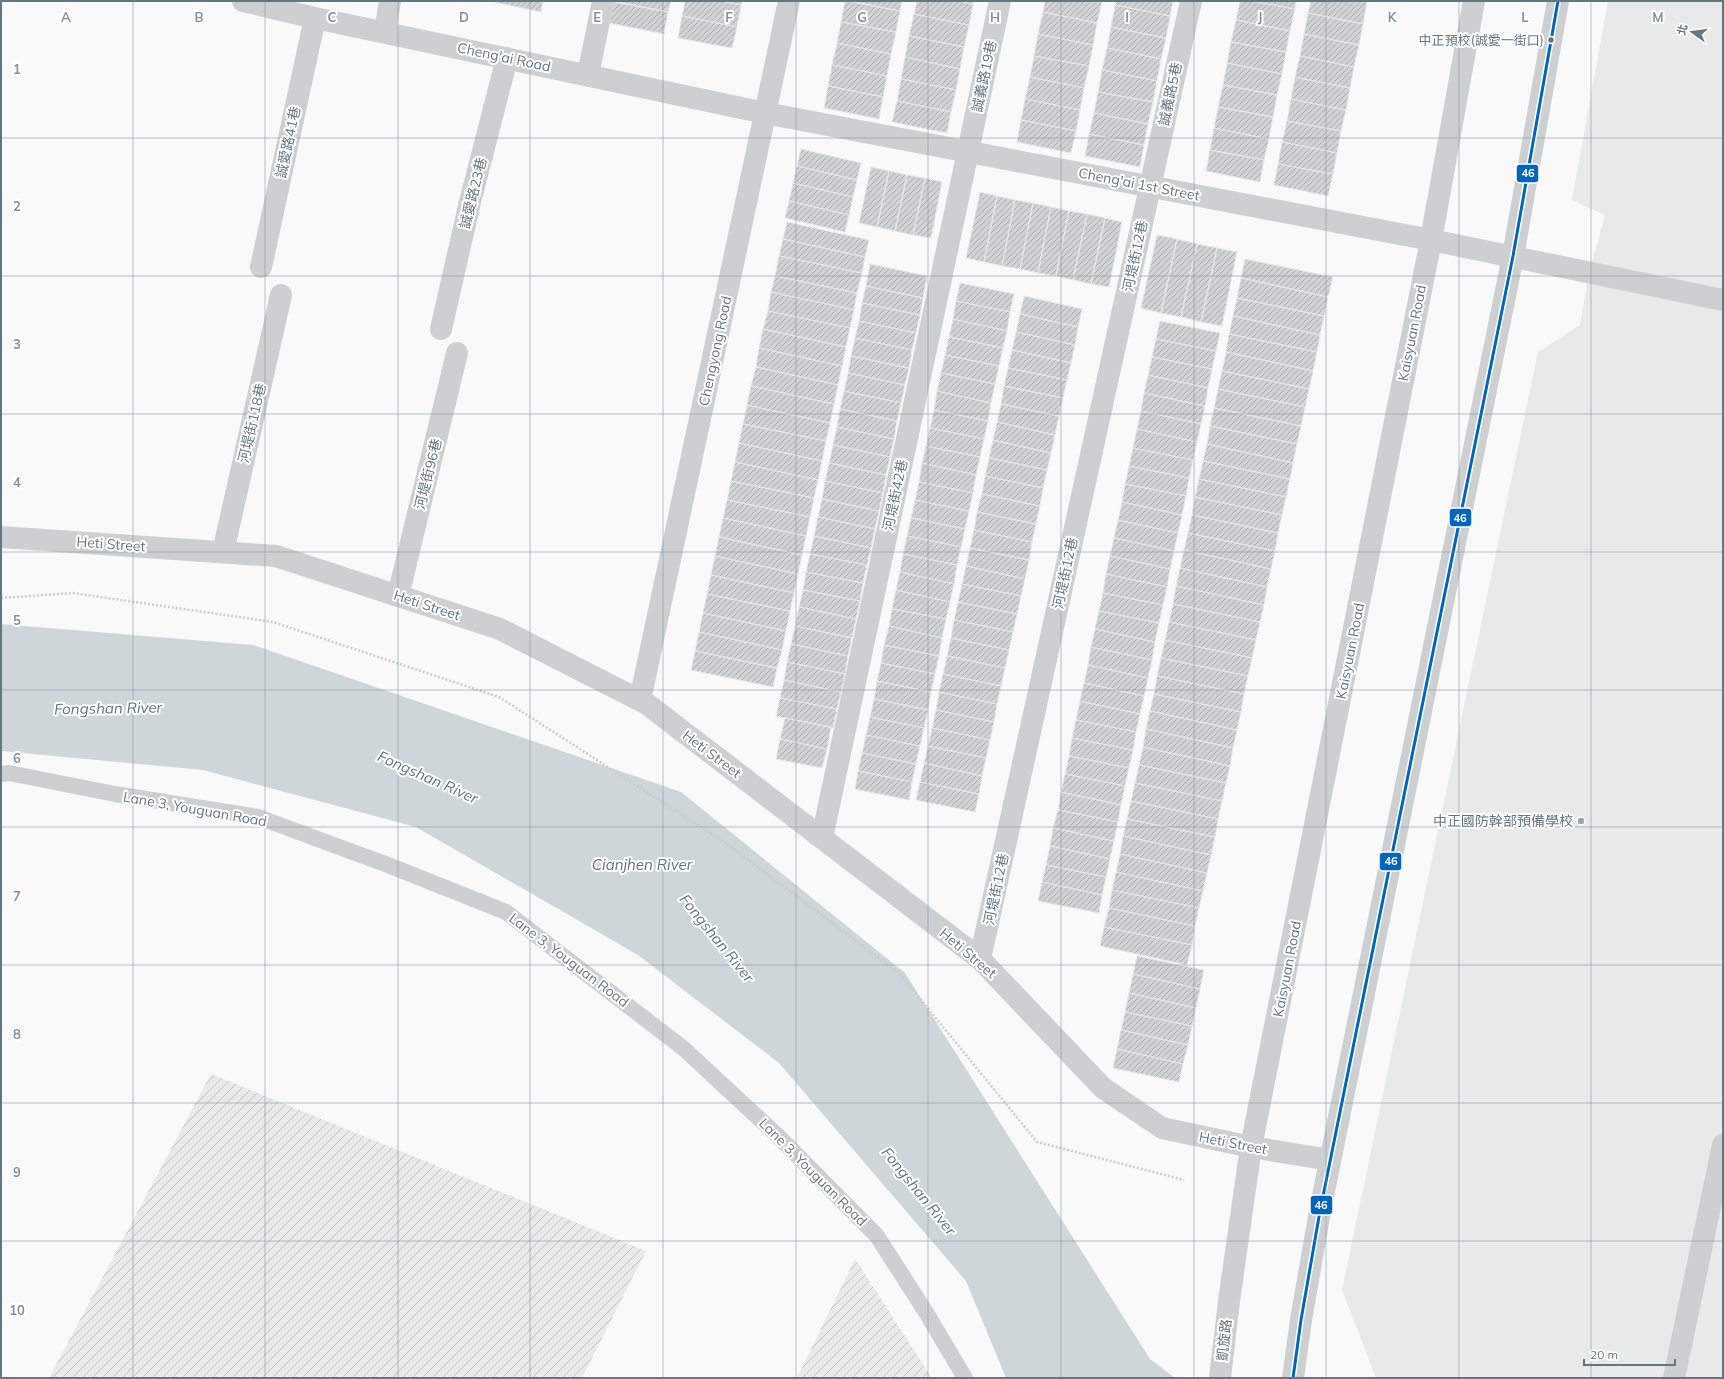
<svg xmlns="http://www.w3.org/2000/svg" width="1724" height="1379" font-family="Mulish,'Noto Sans TC',sans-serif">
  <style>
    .built { fill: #e8e9e9 }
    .industrial { fill: url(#industrial-furrows) }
    .water { fill: #ced6d9 }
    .building { fill: url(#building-hatch); stroke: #e8e8e8 }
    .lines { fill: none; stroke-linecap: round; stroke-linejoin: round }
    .path { stroke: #cbcccd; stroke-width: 2.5; stroke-dasharray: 2 2; stroke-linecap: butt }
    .service { stroke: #cecfd0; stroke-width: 16 }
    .minor { stroke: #cecfd0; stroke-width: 22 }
    .tertiary { stroke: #cecfd0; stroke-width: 22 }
    .bus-1-casing { stroke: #fff; stroke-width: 6 }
    .bus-1 { stroke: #0065bd; stroke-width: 3 }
    .grid { fill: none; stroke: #84929c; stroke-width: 1; stroke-opacity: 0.55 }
    .bus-dot { fill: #657683; stroke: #fff; stroke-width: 1.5 }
    .poi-dot { fill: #99a4ac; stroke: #fff; stroke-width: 1.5 }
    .labels { text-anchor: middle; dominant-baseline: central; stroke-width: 4; stroke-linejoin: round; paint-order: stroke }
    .bus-label { font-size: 13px; fill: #657683; stroke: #fff; text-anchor: end }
    .street-label { font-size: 14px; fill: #657683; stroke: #fff }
    .poi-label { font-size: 14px; fill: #657683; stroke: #fff; text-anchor: end }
    .water-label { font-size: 15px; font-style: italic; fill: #60757c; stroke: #fff }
    .grid-label { font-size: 13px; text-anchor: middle; font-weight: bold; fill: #84929c; stroke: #fff; stroke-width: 4; stroke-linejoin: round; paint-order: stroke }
    .line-badge { stroke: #fff; stroke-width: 1.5 }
    .badge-label { font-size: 11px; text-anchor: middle; font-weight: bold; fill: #fff }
  </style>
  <defs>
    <pattern id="industrial-furrows" width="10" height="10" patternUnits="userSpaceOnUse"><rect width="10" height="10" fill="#e8e9e9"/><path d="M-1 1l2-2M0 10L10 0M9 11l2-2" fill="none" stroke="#c0c1c2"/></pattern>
    <pattern id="building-hatch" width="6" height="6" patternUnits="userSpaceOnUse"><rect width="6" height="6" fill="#d0d2d3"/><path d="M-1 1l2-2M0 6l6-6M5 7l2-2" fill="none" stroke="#acafb1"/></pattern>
  </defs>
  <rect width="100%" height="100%" fill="#f9f9f9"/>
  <path class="built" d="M1608,1H1723V1378H1376L1342,1290L1538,352L1580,325L1589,273L1605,215L1572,200Z"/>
  <path class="industrial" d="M211,1074L646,1251L582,1378H49Z
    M855,1259L932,1378H797Z"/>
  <path class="water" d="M1,624L253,645L681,792L905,973L1150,1359L1175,1378H1006L966,1281L779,1063L638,955L416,827L203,770L1,751Z"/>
  <path class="building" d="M489,1H543L541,12Z
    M614,1H671L668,12Z
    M685,1H721L741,5L737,27L682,16Z
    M721,1H742L741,5Z
    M845,1L900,11L896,32L841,22Z
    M851,1H902L900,11Z
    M917,1H959L973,4L969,25L914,14Z
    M959,1H973V4Z
    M1045,1L1102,2L1097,23L1043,12Z
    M1116,1H1173L1170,16L1115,5Z
    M1240,1H1252L1295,9L1290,31L1236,20Z
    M1252,1H1296L1295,9Z
    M1311,1L1367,2L1363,24L1308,13Z
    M614,2L668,12L664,34L609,23Z
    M1115,5L1170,16L1166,38L1111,27Z
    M1043,12L1097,23L1093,45L1038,34Z
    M1308,13L1363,24L1359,45L1304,34Z
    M914,14L969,25L964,47L909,36Z
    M682,16L737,27L732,48L678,38Z
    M1236,20L1290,31L1286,52L1231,42Z
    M841,22L896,32L891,54L837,43Z
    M1111,27L1166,38L1161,59L1107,48Z
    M1038,34L1093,45L1089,66L1034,56Z
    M1304,34L1359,45L1354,67L1300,56Z
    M909,36L964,47L960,69L905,57Z
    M1231,42L1286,52L1282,74L1227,63Z
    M837,43L891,54L887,76L832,65Z
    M1107,48L1161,59L1157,81L1102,70Z
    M1034,56L1089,66L1084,88L1030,77Z
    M1300,56L1354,67L1350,88L1295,77Z
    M905,57L960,69L956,90L901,79Z
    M1227,63L1282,74L1277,95L1223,85Z
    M832,65L887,76L883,97L828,86Z
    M1102,70L1157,81L1153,102L1098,92Z
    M1030,77L1084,88L1080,110L1025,99Z
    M1295,77L1350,88L1346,110L1291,99Z
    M901,79L956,90L951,112L897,101Z
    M1223,85L1277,95L1273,117L1218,107Z
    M828,86L883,97L879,119L824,108Z
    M1098,92L1153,102L1148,124L1094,113Z
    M1025,99L1080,110L1076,131L1021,120Z
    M1291,99L1346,110L1341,131L1287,121Z
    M897,101L951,112L947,133L892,122Z
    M1218,107L1273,117L1269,139L1214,128Z
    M1094,113L1148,124L1144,145L1089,134Z
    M1021,120L1076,131L1071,153L1017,142Z
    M1287,121L1341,131L1337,153L1282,142Z
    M1214,128L1269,139L1264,160L1210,150Z
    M1089,134L1144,145L1140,167L1085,156Z
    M1282,142L1337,153L1333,174L1278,164Z
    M801,149L861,163L857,180L797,166Z
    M1210,150L1264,160L1260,182L1206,171Z
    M1278,164L1333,174L1328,196L1274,185Z
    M797,166L857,180L853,197L793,183Z
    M871,167L889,171L877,227L859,223Z
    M889,171L907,175L895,231L877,227Z
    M907,175L925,178L913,235L895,231Z
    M925,178L942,182L931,238L913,235Z
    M793,183L853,197L849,215L789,201Z
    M980,192L997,196L984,262L966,258Z
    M997,196L1015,200L1002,266L984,262Z
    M1015,200L1033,203L1020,269L1002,266Z
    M789,201L849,215L845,232L785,218Z
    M1033,203L1051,207L1038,273L1020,269Z
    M1051,207L1069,211L1056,276L1038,273Z
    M1069,211L1087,214L1073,280L1056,276Z
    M1087,214L1105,218L1091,284L1073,280Z
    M1105,218L1122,222L1109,287L1091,284Z
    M787,222L869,240L865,257L783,239Z
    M1157,235L1177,239L1161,313L1141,308Z
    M783,239L865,257L862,273L779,256Z
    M1177,239L1197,244L1181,317L1161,313Z
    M1197,244L1217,248L1201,322L1181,317Z
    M1217,248L1237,252L1222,326L1201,322Z
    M779,256L862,273L857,293L775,276Z
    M1245,259L1333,277L1328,297L1241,278Z
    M870,264L927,276L923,298L866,286Z
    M775,276L857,293L854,310L771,292Z
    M1241,278L1328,297L1324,316L1237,298Z
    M960,283L1014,294L1010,312L956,301Z
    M866,286L923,298L920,315L862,303Z
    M771,292L854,310L850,328L768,311Z
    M1024,296L1082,309L1078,327L1020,314Z
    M1237,298L1324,316L1320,335L1233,316Z
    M956,301L1010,312L1007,331L953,319Z
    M862,303L920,315L916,333L859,321Z
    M768,311L850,328L846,347L763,329Z
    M1020,314L1078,327L1075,345L1016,332Z
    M1233,316L1320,335L1317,352L1229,334Z
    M953,319L1007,331L1003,348L949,337Z
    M859,321L916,333L912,350L855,338Z
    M1160,321L1220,333L1216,351L1156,339Z
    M763,329L846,347L842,366L759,348Z
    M1016,332L1075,345L1071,363L1012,350Z
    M1229,334L1317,352L1313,371L1226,352Z
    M949,337L1003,348L999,366L945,355Z
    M855,338L912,350L909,368L851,356Z
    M1156,339L1216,351L1212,369L1152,357Z
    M759,348L842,366L838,385L756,367Z
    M1012,350L1071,363L1067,380L1008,368Z
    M1226,352L1313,371L1309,389L1222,371Z
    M945,355L999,366L995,384L941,373Z
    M851,356L909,368L905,385L848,373Z
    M1152,357L1212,369L1208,388L1148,375Z
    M756,367L838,385L834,404L751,386Z
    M1008,368L1067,380L1063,398L1004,386Z
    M1222,371L1309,389L1305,407L1218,389Z
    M848,373L905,385L901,403L844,391Z
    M941,373L995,384L991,403L937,391Z
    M1148,375L1208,388L1205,406L1144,393Z
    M751,386L834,404L830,423L747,405Z
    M1004,386L1063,398L1059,416L1001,404Z
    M1218,389L1305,407L1301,426L1214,408Z
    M844,391L901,403L897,421L840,409Z
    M937,391L991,403L988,421L934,410Z
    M1144,393L1205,406L1201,424L1141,411Z
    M1001,404L1059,416L1055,435L997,422Z
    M747,405L830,423L826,441L743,424Z
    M1214,408L1301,426L1297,444L1210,426Z
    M840,409L897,421L894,439L837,427Z
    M934,410L988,421L984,439L930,428Z
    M1141,411L1201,424L1197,442L1137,429Z
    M997,422L1055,435L1051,453L993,440Z
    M743,424L826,441L822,461L739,443Z
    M1210,426L1297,444L1293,463L1207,444Z
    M837,427L894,439L890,457L833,445Z
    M930,428L984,439L980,457L926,446Z
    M1137,429L1197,442L1193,460L1133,448Z
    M993,440L1051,453L1047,470L989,458Z
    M739,443L822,461L818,480L735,462Z
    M1207,444L1293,463L1290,479L1203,461Z
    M833,445L890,457L886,475L829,463Z
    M926,446L980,457L976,475L922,463Z
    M1133,448L1193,460L1189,478L1129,466Z
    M989,458L1047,470L1043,488L985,476Z
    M1203,461L1290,479L1286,497L1199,479Z
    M735,462L818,480L814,498L731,481Z
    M829,463L886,475L883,493L825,481Z
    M922,463L976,475L973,493L919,482Z
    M1129,466L1189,478L1186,496L1125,484Z
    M985,476L1043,488L1040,506L982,494Z
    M1199,479L1286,497L1282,515L1195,497Z
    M731,481L814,498L810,517L727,500Z
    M825,481L883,493L879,511L822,499Z
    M919,482L973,493L969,511L915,500Z
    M1125,484L1186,496L1182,515L1122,502Z
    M982,494L1040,506L1036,524L977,512Z
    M1195,497L1282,515L1278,533L1192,515Z
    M822,499L879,511L875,529L818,517Z
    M727,500L810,517L806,536L723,518Z
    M915,500L969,511L965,529L911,518Z
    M1122,502L1182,515L1178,533L1118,520Z
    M977,512L1036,524L1032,542L974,530Z
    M1192,515L1278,533L1275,551L1188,533Z
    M818,517L875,529L871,548L814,536Z
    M723,518L806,536L802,555L719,537Z
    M911,518L965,529L961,547L907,536Z
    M1118,520L1178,533L1174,551L1114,538Z
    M974,530L1032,542L1029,560L970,548Z
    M1188,533L1275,551L1271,569L1184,550Z
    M814,536L871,548L867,565L810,554Z
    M907,536L961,547L957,565L903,554Z
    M719,537L802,555L798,574L715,556Z
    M1114,538L1174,551L1170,569L1110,556Z
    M970,548L1029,560L1025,579L966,566Z
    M1184,550L1271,569L1267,587L1180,568Z
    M810,554L867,565L863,583L806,572Z
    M903,554L957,565L954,584L900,572Z
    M715,556L798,574L794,593L711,575Z
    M1110,556L1170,569L1167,587L1106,574Z
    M966,566L1025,579L1021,596L962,584Z
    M1180,568L1267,587L1264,605L1176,586Z
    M806,572L863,583L860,601L803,590Z
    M900,572L954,584L950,602L896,590Z
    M1106,574L1167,587L1163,605L1103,593Z
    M711,575L794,593L790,611L707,594Z
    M962,584L1021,596L1017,614L958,602Z
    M1176,586L1264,605L1260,622L1173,604Z
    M803,590L860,601L856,619L799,607Z
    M896,590L950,602L946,619L892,609Z
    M1103,593L1163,605L1159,623L1099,611Z
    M707,594L790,611L786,631L703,613Z
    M958,602L1017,614L1013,632L954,620Z
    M1173,604L1260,622L1256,640L1169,622Z
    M799,607L856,619L852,638L795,626Z
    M892,609L946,619L942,638L889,626Z
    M1099,611L1159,623L1155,642L1095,629Z
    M703,613L786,631L782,650L699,632Z
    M954,620L1013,632L1009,650L951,638Z
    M1169,622L1256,640L1252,658L1165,640Z
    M795,626L852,638L848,656L791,644Z
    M889,626L942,638L939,656L884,645Z
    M1095,629L1155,642L1152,660L1091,647Z
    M699,632L782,650L777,668L695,651Z
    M951,638L1009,650L1005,668L947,656Z
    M1165,640L1252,658L1248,676L1161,658Z
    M791,644L848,656L845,674L787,662Z
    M884,645L939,656L935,674L881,663Z
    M1091,647L1152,660L1148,678L1088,665Z
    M695,651L777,668L773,687L691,670Z
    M947,656L1005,668L1001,686L943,674Z
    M1161,658L1248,676L1244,694L1157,676Z
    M787,662L845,674L841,692L784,680Z
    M881,663L935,674L931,692L877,681Z
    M1088,665L1148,678L1144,696L1084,683Z
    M943,674L1001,686L997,704L939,692Z
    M1157,676L1244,694L1241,712L1154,694Z
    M784,680L841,692L837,709L780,698Z
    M877,681L931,692L928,710L874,699Z
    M1084,683L1144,696L1140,714L1080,701Z
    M939,692L997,704L994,722L936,710Z
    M1154,694L1241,712L1237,730L1150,711Z
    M780,698L837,709L833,728L776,716Z
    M874,699L928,710L924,728L870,717Z
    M1080,701L1140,714L1136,732L1076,720Z
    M936,710L994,722L990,740L932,728Z
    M1150,711L1237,730L1233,748L1146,729Z
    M870,717L924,728L920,746L866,735Z
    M785,718L831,727L827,749L780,739Z
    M1076,720L1136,732L1133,750L1072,738Z
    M932,728L990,740L986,758L928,746Z
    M1146,729L1233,748L1230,766L1143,747Z
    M866,735L920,746L916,764L862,753Z
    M1072,738L1133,750L1129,768L1069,756Z
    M780,739L827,749L822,768L776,759Z
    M928,746L986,758L982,776L924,763Z
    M1143,747L1230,766L1226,783L1139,765Z
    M862,753L916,764L912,782L858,771Z
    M1069,756L1129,768L1125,786L1065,774Z
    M924,763L982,776L979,794L920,782Z
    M1139,765L1226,783L1222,801L1135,783Z
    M858,771L912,782L909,800L855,789Z
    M1065,774L1125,786L1121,805L1061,792Z
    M920,782L979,794L975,812L916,800Z
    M1135,783L1222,801L1218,819L1131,801Z
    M1061,792L1121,805L1118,822L1058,810Z
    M1131,801L1218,819L1215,837L1127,819Z
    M1058,810L1118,822L1114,841L1053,828Z
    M1127,819L1215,837L1211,855L1123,836Z
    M1053,828L1114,841L1110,859L1050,846Z
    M1123,836L1211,855L1207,873L1120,854Z
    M1050,846L1110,859L1106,877L1046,865Z
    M1120,854L1207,873L1203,891L1116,872Z
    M1046,865L1106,877L1102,895L1042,882Z
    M1116,872L1203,891L1199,908L1112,890Z
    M1042,882L1102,895L1099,913L1038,901Z
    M1112,890L1199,908L1195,926L1109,908Z
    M1109,908L1195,926L1192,945L1104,927Z
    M1104,927L1192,945L1187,965L1100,946Z
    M1137,956L1204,970L1200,989L1133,974Z
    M1133,974L1200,989L1196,1008L1129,993Z
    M1129,993L1196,1008L1192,1026L1125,1012Z
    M1125,1012L1192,1026L1188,1045L1121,1030Z
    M1121,1030L1188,1045L1183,1064L1117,1049Z
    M1117,1049L1183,1064L1179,1082L1113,1068Z"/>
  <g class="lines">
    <path class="path" d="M1,598L73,593L273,622L499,697L726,843L899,973L1037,1142L1184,1180"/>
    <path class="service" d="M1,774L9,773L115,794L258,817L388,865L506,912L683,1048L778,1136L877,1236L927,1314L965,1378"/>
    <path class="minor" d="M243,1L315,18L765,113L1431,240L1723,300
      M385,32L390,1
      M588,75L603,1
      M261,267L315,18
      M441,329L470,202L507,58
      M1,537L276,556L500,629L647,704L980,959L1103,1088L1162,1128L1251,1147L1330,1160
      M223,552L281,295
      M398,596L457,353
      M640,700L789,1
      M822,838L1000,1
      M980,959L1191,1
      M1674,1378L1723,1145"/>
    <path class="tertiary" d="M1220,1378L1229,1301L1251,1147L1431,240L1474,1
      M1293,1378L1301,1320L1320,1211L1513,256L1558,1"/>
    <g class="bus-1-casing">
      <path id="bus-1" d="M1293,1378L1301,1320L1320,1211L1513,256L1558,1"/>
    </g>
    <use href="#bus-1" class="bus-1"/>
  </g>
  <path class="grid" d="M133,1V1378M265,1V1378M398,1V1378M530,1V1378M663,1V1378M796,1V1378M928,1V1378M1061,1V1378M1194,1V1378M1326,1V1378M1459,1V1378M1591,1V1378M1,138H1723M1,276H1723M1,414H1723M1,552H1723M1,690H1723M1,827H1723M1,965H1723M1,1103H1723M1,1241H1723"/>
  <circle class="bus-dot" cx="1551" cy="40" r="3.5"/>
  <circle class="poi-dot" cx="1581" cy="821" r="4"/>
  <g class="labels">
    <g class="bus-label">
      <text x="1544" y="40">中正預校(誠愛一街口)</text>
    </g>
    <g class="street-label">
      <text transform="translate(504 57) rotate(12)">Cheng'ai Road</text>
      <text transform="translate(984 76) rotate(-78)">誠義路19巷</text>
      <text transform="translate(1170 94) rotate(-78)">誠義路5巷</text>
      <text transform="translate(288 142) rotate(-78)">誠愛路41巷</text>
      <text transform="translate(1139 184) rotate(11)">Cheng'ai 1st Street</text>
      <text transform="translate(473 193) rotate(-76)">誠愛路23巷</text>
      <text transform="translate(1135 256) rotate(-78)">河堤街12巷</text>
      <text transform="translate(1412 333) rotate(-79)">Kaisyuan Road</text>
      <text transform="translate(715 351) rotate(-78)">Chengyong Road</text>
      <text transform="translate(252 423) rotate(-77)">河堤街118巷</text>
      <text transform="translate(428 474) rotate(-76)">河堤街96巷</text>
      <text transform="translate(895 495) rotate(-78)">河堤街42巷</text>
      <text transform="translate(111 544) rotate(4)">Heti Street</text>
      <text transform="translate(1065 573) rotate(-78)">河堤街12巷</text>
      <text transform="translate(427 605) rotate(18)">Heti Street</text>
      <text transform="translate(1350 651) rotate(-79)">Kaisyuan Road</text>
      <text transform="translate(712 754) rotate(37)">Heti Street</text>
      <text transform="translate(195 809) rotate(10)">Lane 3, Youguan Road</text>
      <text transform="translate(996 889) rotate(-78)">河堤街12巷</text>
      <text transform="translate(968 953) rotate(40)">Heti Street</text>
      <text transform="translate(569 960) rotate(37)">Lane 3, Youguan Road</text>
      <text transform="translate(1287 969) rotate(-79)">Kaisyuan Road</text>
      <text transform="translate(1233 1143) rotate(11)">Heti Street</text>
      <text transform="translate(813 1172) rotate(45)">Lane 3, Youguan Road</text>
      <text transform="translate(1224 1340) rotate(-84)">凱旋路</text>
    </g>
    <g class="poi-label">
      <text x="1573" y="821">中正國防幹部預備學校</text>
    </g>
    <g class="water-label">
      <text transform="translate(108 708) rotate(-1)">Fongshan River</text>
      <text transform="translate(428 777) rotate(24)">Fongshan River</text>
      <text x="642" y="864">Cianjhen River</text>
      <text transform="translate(717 938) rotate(51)">Fongshan River</text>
      <text transform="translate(919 1191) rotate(51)">Fongshan River</text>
    </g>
  </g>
  <g class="grid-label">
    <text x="66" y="22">A</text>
    <text x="199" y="22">B</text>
    <text x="332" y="22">C</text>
    <text x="464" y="22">D</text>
    <text x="597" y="22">E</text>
    <text x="729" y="22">F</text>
    <text x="862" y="22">G</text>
    <text x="995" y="22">H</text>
    <text x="1127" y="22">I</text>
    <text x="1260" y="22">J</text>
    <text x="1392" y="22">K</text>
    <text x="1525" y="22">L</text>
    <text x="1658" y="22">M</text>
    <text x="17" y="74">1</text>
    <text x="17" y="211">2</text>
    <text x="17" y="349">3</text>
    <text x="17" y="487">4</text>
    <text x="17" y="625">5</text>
    <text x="17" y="763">6</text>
    <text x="17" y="901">7</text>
    <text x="17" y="1039">8</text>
    <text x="17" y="1177">9</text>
    <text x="17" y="1315">10</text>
  </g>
  <g class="line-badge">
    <rect x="1516" y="164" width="23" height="19" rx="4" fill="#0065bd"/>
    <rect x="1449" y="508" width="23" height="19" rx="4" fill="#0065bd"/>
    <rect x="1379" y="852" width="23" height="19" rx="4" fill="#0065bd"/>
    <rect x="1310" y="1195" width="23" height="20" rx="4" fill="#0065bd"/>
  </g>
  <g class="badge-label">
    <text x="1528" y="177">46</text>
    <text x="1460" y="522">46</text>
    <text x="1391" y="865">46</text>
    <text x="1321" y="1209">46</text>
  </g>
  <rect width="1724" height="1379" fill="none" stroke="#657683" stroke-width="4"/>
  <g transform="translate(1692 32) rotate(284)" stroke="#ffffff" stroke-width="3" paint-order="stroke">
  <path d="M0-3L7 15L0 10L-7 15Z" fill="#657683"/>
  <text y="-6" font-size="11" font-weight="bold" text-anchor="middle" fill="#657683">北</text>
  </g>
  <path d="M1584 1359v6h91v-6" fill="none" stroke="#657683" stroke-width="2"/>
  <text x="1590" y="1359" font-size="12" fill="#657683" stroke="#ffffff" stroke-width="3" paint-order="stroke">20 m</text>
</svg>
